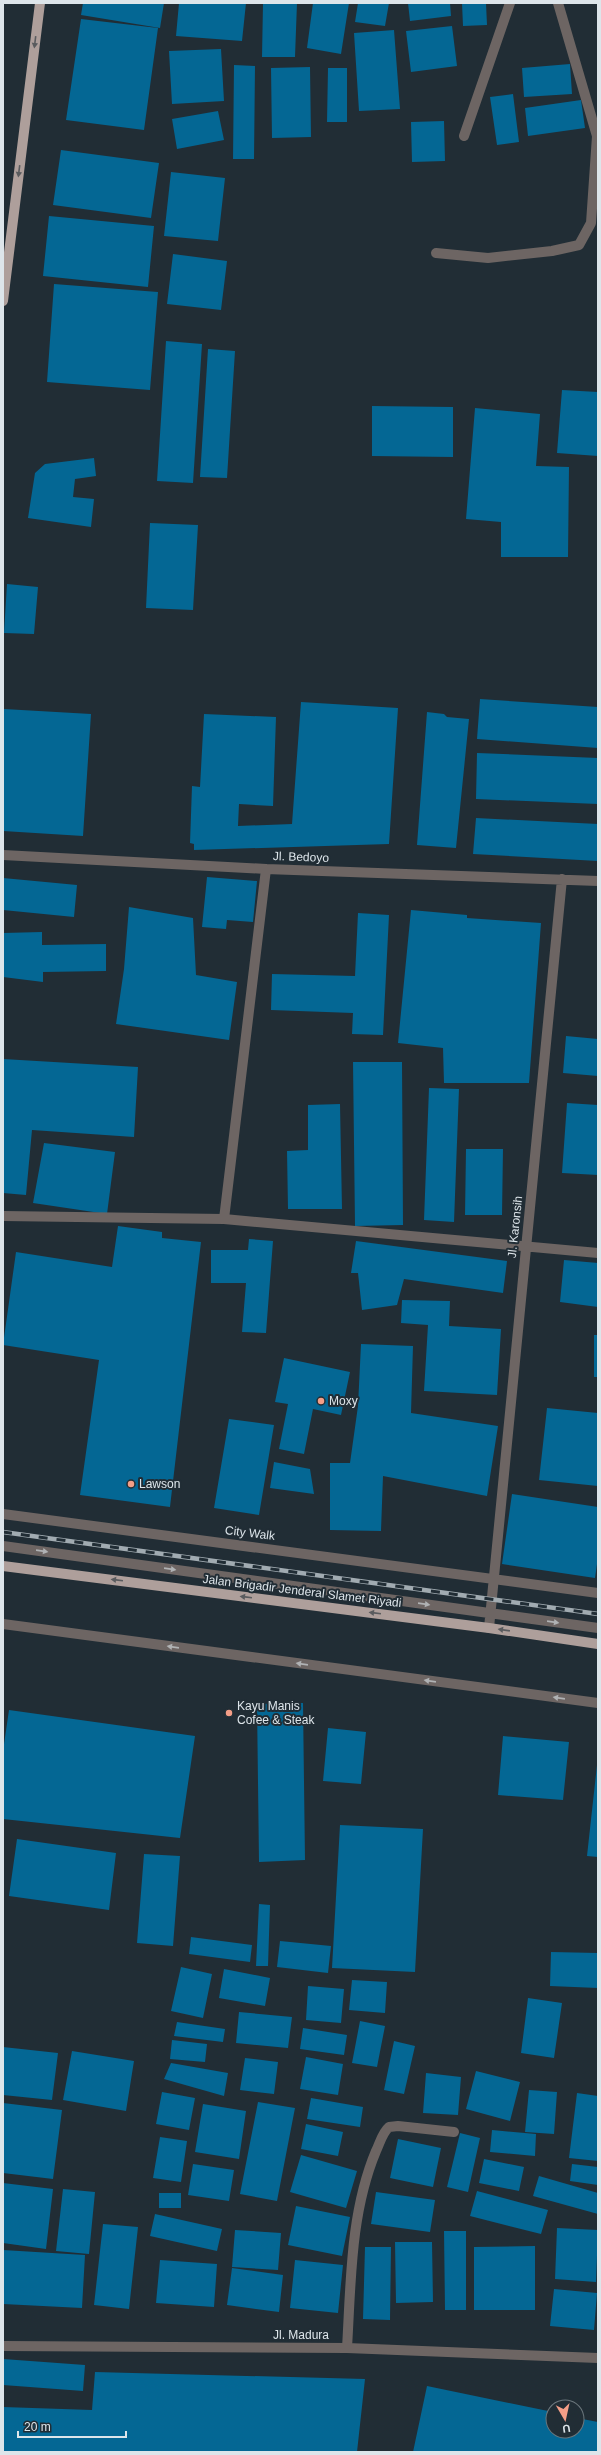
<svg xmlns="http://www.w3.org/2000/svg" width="601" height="2455" font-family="Arial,sans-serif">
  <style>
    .building { fill: #046794 }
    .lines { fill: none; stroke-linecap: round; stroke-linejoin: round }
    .minor { stroke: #6d6563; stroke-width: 10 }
    .major { stroke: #ae9f9b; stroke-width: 10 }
    .rail-casing { stroke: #a1abb1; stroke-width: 4.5 }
    .rail { stroke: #212d35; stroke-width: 3; stroke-dasharray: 9; stroke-linecap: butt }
    .oneway { fill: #595b5e }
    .oneway2 { fill: #b0b2b4 }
    .poi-dot { fill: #f49e87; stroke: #212d35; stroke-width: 1.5 }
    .labels { text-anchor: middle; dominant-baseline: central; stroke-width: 4; stroke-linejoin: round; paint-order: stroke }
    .street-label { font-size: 12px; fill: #dde5ea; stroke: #212d35 }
    .poi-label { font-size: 12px; fill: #dde5ea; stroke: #212d35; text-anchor: start }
  </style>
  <rect width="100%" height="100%" fill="#212d35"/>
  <path class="building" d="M83,3H164L160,28L81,15Z
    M179,3H246L242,41L176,36Z
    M263,3H297L295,57H262Z
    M313,3H349L341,54L307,48Z
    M358,3H389L385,26L355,22Z
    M408,3H450L451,16L410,21Z
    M462,3H486L487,25L463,26Z
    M81,19L158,28L144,130L66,120Z
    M452,26L457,66L411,72L406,31Z
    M394,30L400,109L359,111L354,33Z
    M221,49L224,101L172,104L169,51Z
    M570,64L572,94L524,97L522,68Z
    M234,65L255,66L254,159H233Z
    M310,67L311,137L272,138L271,68Z
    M328,68H347V122H327Z
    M513,94L519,142L497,145L490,97Z
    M581,100L585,128L528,136L525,108Z
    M218,111L224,140L177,149L172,119Z
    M444,121L445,161L412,162L411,122Z
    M61,150L159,163L151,218L53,205Z
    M171,172L225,178L218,241L164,236Z
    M49,216L154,226L148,287L43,276Z
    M173,254L227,261L221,310L167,304Z
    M54,284L158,292L150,390L47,382Z
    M166,341L202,344L193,483L157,481Z
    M208,349L235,351L227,478L200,477Z
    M562,390L598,392V456L557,453Z
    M372,406L453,407V457L372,456Z
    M475,408L540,414L536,466L569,467L568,557H501V522L466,519Z
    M94,458L96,476L75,479L73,497L94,499L91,527L28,518L35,473L45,464Z
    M150,523L198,525L193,610L146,608Z
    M7,584L38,587L34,634L4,633Z
    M480,699L598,707V748L477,739Z
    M301,702L398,708L389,844L194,850V844L190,843L192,786L200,787L204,714L276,717L273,806L239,804L238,826L292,824Z
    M4,709L91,714L83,836L3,831Z
    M427,712L444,714L447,717L469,719L456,848L417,845Z
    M477,753L598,758V804L476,799Z
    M476,818L598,824V861L473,854Z
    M207,877L257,881L253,922L227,920L226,929L202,927Z
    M3,878L77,885L74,917L3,910Z
    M129,907L193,918L196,975L237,982L229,1040L116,1024L124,969Z
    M411,910L467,915V918L541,923L529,1083H444L443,1048L398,1043Z
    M358,913L389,915L383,1035L352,1034L353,1013L271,1010L272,974L355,976Z
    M42,932V945L106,944V971L43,972V982L3,977V933Z
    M566,1036L598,1039V1076L563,1073Z
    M3,1059L138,1067L134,1137L32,1130L26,1195L3,1193Z
    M353,1062H402L403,1225L355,1226Z
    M429,1088L459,1089L454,1222L424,1220Z
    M567,1103L598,1105V1175L562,1173Z
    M340,1104L342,1209H288L287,1151L308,1150V1105Z
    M44,1143L115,1152L107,1214L33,1203Z
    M466,1149H503L502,1215H465Z
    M118,1226L162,1232V1238L201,1242L170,1507L80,1495L99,1360L3,1345L16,1252L112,1267Z
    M249,1239L273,1241L266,1333L242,1332L246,1283H211V1250H248Z
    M356,1241L507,1261L503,1293L404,1279L397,1305L362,1310L358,1273H351Z
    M564,1260L598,1263V1307L560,1302Z
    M402,1300L450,1301L449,1326L501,1329L497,1395L424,1391L428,1325L401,1323Z
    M594,1335H598V1377H594Z
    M361,1344L413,1346L411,1413L498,1426L487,1496L383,1476L381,1531L330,1530V1463H350L358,1406Z
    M284,1358L350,1372L341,1415L313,1409L304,1454L279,1449L288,1404L275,1402Z
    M547,1408L598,1413V1486L539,1480Z
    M229,1419L274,1425L259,1515L214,1508Z
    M274,1462L310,1469L314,1494L270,1488Z
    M512,1494L598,1507V1557L595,1578L502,1564Z
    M303,1703L305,1860L259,1862L257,1704Z
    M9,1710L195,1736L180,1838L3,1819V1751Z
    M328,1728L366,1732L361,1784L323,1781Z
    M503,1736L569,1742L563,1800L498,1795Z
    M597,1765L598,1766V1857L587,1856Z
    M340,1825L423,1829L415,1972L332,1968Z
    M17,1839L116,1853L109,1910L9,1896Z
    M144,1854L180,1856L173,1946L137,1943Z
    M259,1904L270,1905L268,1966H256Z
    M191,1937L252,1945L250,1962L189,1954Z
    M280,1941L331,1946L328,1973L277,1967Z
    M551,1952L598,1953V1988L550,1986Z
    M181,1967L212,1974L203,2018L171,2011Z
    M224,1969L270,1978L265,2006L219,1998Z
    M352,1980L387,1982L385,2013L349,2010Z
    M308,1986L344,1989L341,2023L306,2020Z
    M528,1998L562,2003L554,2058L521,2053Z
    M239,2012L292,2017L288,2048L236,2043Z
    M360,2021L385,2026L377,2067L352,2063Z
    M177,2022L225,2029L223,2042L174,2036Z
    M303,2028L347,2035L344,2055L300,2049Z
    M172,2040L207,2044L205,2062L170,2059Z
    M394,2041L415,2046L404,2094L384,2090Z
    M3,2047L58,2053L52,2100L3,2095Z
    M72,2051L134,2061L126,2111L63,2100Z
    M306,2057L343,2064L338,2095L300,2089Z
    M245,2058L278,2062L274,2094L240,2090Z
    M171,2063L228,2073L224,2096L164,2079Z
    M476,2071L520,2082L510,2121L466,2109Z
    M426,2073L461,2077L458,2115L423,2113Z
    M529,2090L557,2092L554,2134L525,2132Z
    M162,2092L195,2098L189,2130L156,2124Z
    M577,2093L598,2096V2161L569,2158Z
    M311,2098L363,2107L360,2127L307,2119Z
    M258,2102L295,2108L277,2201L240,2194Z
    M3,2103L62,2110L53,2179L3,2173Z
    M203,2104L246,2111L239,2159L195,2152Z
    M306,2124L343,2132L338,2156L301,2149Z
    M492,2130L536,2134L535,2156L490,2152Z
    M460,2133L480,2138L468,2192L447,2187Z
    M160,2137L187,2141L181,2182L153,2178Z
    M398,2139L441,2148L433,2187L390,2178Z
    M301,2155L357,2171L346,2208L290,2192Z
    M484,2159L524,2167L519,2191L479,2183Z
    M193,2164L234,2170L229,2201L188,2195Z
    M572,2164L598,2167V2185L570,2181Z
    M539,2176L598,2193V2214L533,2196Z
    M3,2183L53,2189L46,2249L3,2243Z
    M63,2189L95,2192L89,2254L56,2251Z
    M477,2191L548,2210L541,2234L470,2216Z
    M376,2192L435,2200L430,2232L371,2224Z
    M159,2193H181V2208H159Z
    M296,2206L350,2217L342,2256L288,2245Z
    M155,2214L222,2229L217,2251L150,2236Z
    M103,2224L138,2227L129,2309L94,2305Z
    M557,2228L598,2230L596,2282L555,2279Z
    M235,2230L281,2233L278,2270L232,2267Z
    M444,2231H466V2310H445Z
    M395,2242H432L433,2302L396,2303Z
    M535,2246V2310H474V2247Z
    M365,2247H391L390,2320L363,2319Z
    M3,2250L85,2255L82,2308L3,2304Z
    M160,2260L217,2264L214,2307L156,2303Z
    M295,2260L343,2265L338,2313L290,2308Z
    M232,2268L283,2275L279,2312L227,2305Z
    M554,2289L597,2293L594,2330L550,2326Z
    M3,2359L85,2365L83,2391L3,2385Z
    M95,2372L365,2379L357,2452H3V2407L92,2410Z
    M427,2386L553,2412V2431H577V2418L598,2422V2452H413Z"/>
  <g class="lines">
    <path class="minor" d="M464,136L510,3
      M436,253L488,258L552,251L579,245L591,223L597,136L558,3
      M3,855L266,869L598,881
      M3,1216L224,1219L598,1253
      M224,1219L266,869
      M3,1514L598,1593
      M3,1546L598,1628
      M3,1624L598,1703
      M489,1628L562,879
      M3,2346L347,2348L598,2358
      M347,2348C351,2283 350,2213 376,2151C380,2143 382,2133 389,2127L398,2126L454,2132"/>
    <path class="major" d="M3,301L40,3
      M3,1566L489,1628L598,1644"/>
    <g class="rail-casing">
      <path id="rail" d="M3,1532L598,1614"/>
    </g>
    <use href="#rail" class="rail"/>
  </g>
  <defs><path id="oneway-solid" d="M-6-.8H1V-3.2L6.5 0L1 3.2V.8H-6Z"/></defs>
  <g class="oneway">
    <use href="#oneway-solid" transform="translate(35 42) rotate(97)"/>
    <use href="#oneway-solid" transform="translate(19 171) rotate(97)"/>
    <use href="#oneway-solid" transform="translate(117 1580) rotate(-173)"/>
    <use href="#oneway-solid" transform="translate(246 1597) rotate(-173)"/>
    <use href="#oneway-solid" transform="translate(375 1613) rotate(-173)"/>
    <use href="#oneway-solid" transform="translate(504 1630) rotate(-172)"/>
  </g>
  <g class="oneway2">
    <use href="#oneway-solid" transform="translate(42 1551) rotate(8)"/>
    <use href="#oneway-solid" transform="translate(170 1569) rotate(8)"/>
    <use href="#oneway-solid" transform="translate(424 1604) rotate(8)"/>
    <use href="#oneway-solid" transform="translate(553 1622) rotate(8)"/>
    <use href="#oneway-solid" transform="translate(173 1647) rotate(-172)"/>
    <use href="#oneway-solid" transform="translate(302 1664) rotate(-172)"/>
    <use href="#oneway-solid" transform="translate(430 1681) rotate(-172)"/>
    <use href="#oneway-solid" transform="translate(559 1698) rotate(-172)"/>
  </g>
  <g class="poi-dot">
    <circle cx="321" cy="1401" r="4"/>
    <circle cx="131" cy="1484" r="4"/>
    <circle cx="229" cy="1713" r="4"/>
  </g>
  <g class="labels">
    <g class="street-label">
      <text transform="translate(301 857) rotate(2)">Jl. Bedoyo</text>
      <text transform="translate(515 1227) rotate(-84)">Jl. Karonsih</text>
      <text transform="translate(250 1533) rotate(7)">City Walk</text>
      <text transform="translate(302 1591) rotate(7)">Jalan Brigadir Jenderal Slamet Riyadi</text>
      <text x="301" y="2335">Jl. Madura</text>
    </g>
    <g class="poi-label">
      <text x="329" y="1401">Moxy</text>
      <text x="139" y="1484">Lawson</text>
      <text x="237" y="1706">Kayu Manis<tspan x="237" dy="14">Cofee &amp; Steak</tspan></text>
    </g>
  </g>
  <rect width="601" height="2455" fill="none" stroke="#dde5ea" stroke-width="8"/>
  <g transform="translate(565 2419) rotate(171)"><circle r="19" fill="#212d35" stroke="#6c777d"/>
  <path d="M0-3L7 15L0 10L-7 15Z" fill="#f49e87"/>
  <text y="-6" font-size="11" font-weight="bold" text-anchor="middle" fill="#dde5ea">U</text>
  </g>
  <path d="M18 2431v6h108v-6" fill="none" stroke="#dde5ea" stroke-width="2"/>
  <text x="24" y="2431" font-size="12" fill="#dde5ea" stroke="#212d35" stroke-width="3" paint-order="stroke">20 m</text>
</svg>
